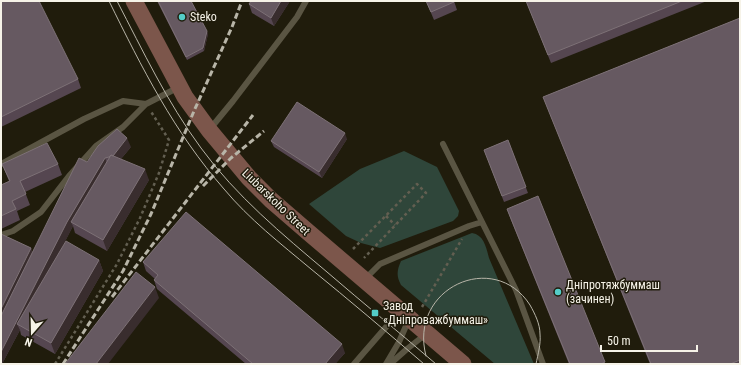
<svg xmlns="http://www.w3.org/2000/svg" width="741" height="365" font-family="'Roboto Condensed',sans-serif">
  <style>
    .green { fill: #2f463a }
    .lines { fill: none; stroke-linecap: round; stroke-linejoin: round }
    .path { stroke: #635f51; stroke-width: 2.5; stroke-dasharray: 3 3; stroke-linecap: butt }
    .lane { stroke: #5a5543; stroke-width: 6 }
    .secondary { stroke: #7c564b; stroke-width: 17 }
    .tram { stroke: #b8b5a8; stroke-width: 1 }
    .rail { stroke: #b8b5a8; stroke-width: 3; stroke-dasharray: 6 3; stroke-linecap: butt }
    .wall { fill: #554650 }
    .shaded-wall { fill: #392d2e }
    .building { fill: #665961; stroke: #7d7176 }
    .poi-dot { fill: #54cdc8; stroke: #201c0c; stroke-width: 1.5 }
    .labels { text-anchor: middle; dominant-baseline: central; stroke-width: 3; stroke-linejoin: round; paint-order: stroke }
    .poi-label { font-size: 12px; fill: #f6f3e8; stroke: #201c0c; text-anchor: start }
    .street-label { font-size: 12px; fill: #f6f3e8; stroke: #201c0c }
  </style>
  <rect width="100%" height="100%" fill="#201c0c"/>
  <path class="green" d="M404,151L437,167L459,211L458,216L453,221L380,248L361,243L346,236L309,204L360,169Z
    M472,233C484,235 486,247 489,258L534,364H495L401,285C396,276 397,270 401,261Z"/>
  <g class="lines">
    <path class="path" d="M386,216L395,225
      M353,249L417,184L426,193L364,258
      M422,307L462,239
      M55,364L117,264L140,218L159,173L169,140L150,110"/>
    <path class="lane" d="M210,129L233,101L297,17L306,1
      M443,144L482,222
      M1,164L84,119L123,101L146,104L179,87
      M1,235L13,231L41,212L69,176L96,146L123,127L146,104
      M365,279L380,264L469,226L482,222L516,290L543,364
      M354,364L399,312
      M386,364L399,342L409,319
      M390,364L407,349L426,334"/>
    <path class="secondary" d="M134,1L185,97L209,130L249,178L271,200L308,232L463,364"/>
    <path class="tram" d="M109,1C142,68 174,132 224,189C249,219 281,244 311,269C349,300 387,332 424,364
      M117,1C143,51 167,102 201,148C236,196 282,234 327,272C363,303 400,333 436,364
      M426,356C408,288 494,249 530,305C535,314 540,324 540,334C541,344 538,354 536,364"/>
    <path class="rail" d="M203,186L231,158L264,131
      M112,297L253,115
      M63,364L123,271L151,214L194,111L232,27L242,1"/>
  </g>
  <path class="wall" d="M1,1L78,79L81,88L1,127Z
    M157,1H191L208,34L204,51L187,60Z
    M251,1H290L274,26L252,13L249,4Z
    M426,1H454L457,10L434,20Z
    M526,1H707L551,63Z
    M740,18V364H650L543,97Z
    M347,139L322,178L274,147L271,141Z
    M508,140L528,193L504,202L484,150Z
    M131,147L121,159L149,180L107,251L75,233L73,226L62,247L99,260L103,271L55,354L21,335L20,330L2,364H1L31,248L32,253L87,162Z
    M2,164H58L62,175L25,192L30,205L17,211L20,220L1,229V185L9,181Z
    M538,196L605,364H569L511,220L507,209Z
    M143,262L345,353L335,364H246L157,289L154,280L155,279L146,271Z"/>
  <path class="shaded-wall" d="M281,1H290L274,26L271,18Z
    M207,31L208,34L204,51L203,48Z
    M345,133L347,139L322,178L319,172Z
    M127,138L131,147L115,166L112,157Z
    M105,158L108,166L71,222L73,226L22,326L17,324L20,330L2,364H1V352L67,222Z
    M145,169L149,180L107,251L103,240Z
    M31,248L35,259L1,328V309Z
    M99,260L103,271L55,354L51,343Z
    M155,287L159,298L108,364H96Z
    M342,344L345,353L335,364H325Z"/>
  <path class="building" d="M1,1H39L78,79L1,117Z
    M158,1H191L207,31L203,48L186,57Z
    M251,1H281L271,18L249,4Z
    M426,1H454V2L431,12Z
    M526,1H682L548,55Z
    M740,18V360L730,364H651L543,97Z
    M297,102L345,133L319,172L271,141Z
    M117,129L127,138L113,156L111,155L109,157L105,158L67,222L1,352V316L79,158L87,162L98,146Z
    M508,140L526,187L502,196L484,150Z
    M47,143L58,164L20,181L26,194L12,201L16,209L1,216V185L10,181L2,164Z
    M111,155L145,169L103,240L71,222Z
    M538,196L605,362L601,364H570L507,209Z
    M186,212L342,344L325,364H253L154,280L158,275L143,262Z
    M1,234L31,248L1,309Z
    M66,241L99,260L51,343L17,324Z
    M136,272L155,287L96,364H65Z"/>
  <g class="poi-dot">
    <circle cx="182" cy="17" r="4"/>
    <circle cx="558" cy="292" r="4"/>
    <rect x="371" y="309" width="8" height="8" rx="2"/>
  </g>
  <g class="labels">
    <g class="poi-label">
      <text x="190" y="17">Steko</text>
      <text x="566" y="285">Дніпротяжбуммаш<tspan x="566" dy="14">(зачинен)</tspan></text>
      <text x="383" y="306">Завод<tspan x="383" dy="14">«Дніпроважбуммаш»</tspan></text>
    </g>
    <g class="street-label">
      <text transform="translate(276 202) rotate(44)">Liubarskoho Street</text>
    </g>
  </g>
  <rect width="741" height="365" fill="none" stroke="#f6f3e8" stroke-width="4"/>
  <g transform="translate(32 333) rotate(200)" stroke="#201c0c" stroke-width="3" paint-order="stroke">
  <path d="M0-3L7 15L0 10L-7 15Z" fill="#f6f3e8"/>
  <text y="-6" font-size="11" font-weight="bold" text-anchor="middle" fill="#f6f3e8">N</text>
  </g>
  <path d="M601 345v6h96v-6" fill="none" stroke="#f6f3e8" stroke-width="2"/>
  <text x="607" y="345" font-size="12" fill="#f6f3e8" stroke="#201c0c" stroke-width="3" paint-order="stroke">50 m</text>
</svg>
